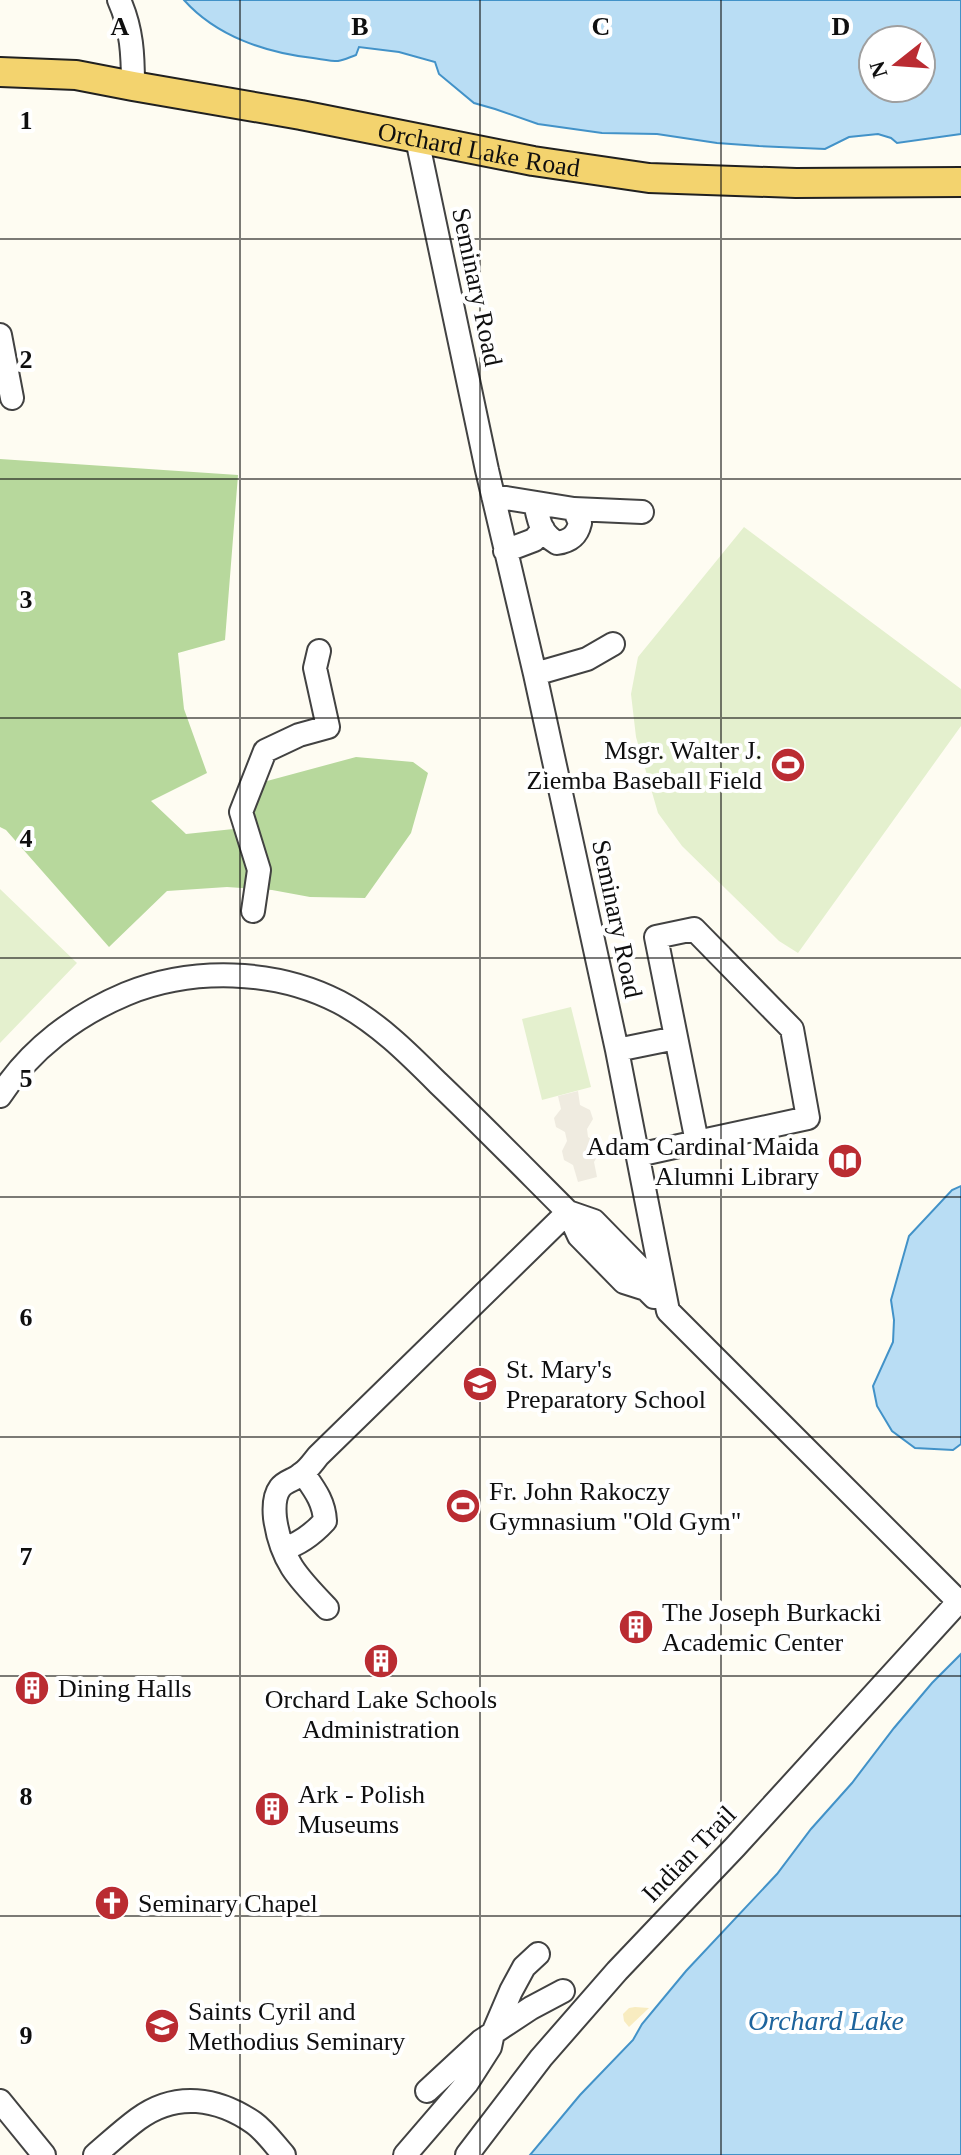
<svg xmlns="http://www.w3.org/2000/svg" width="961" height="2155" font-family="'Times New Roman',serif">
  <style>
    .forest { fill: #b7d89c }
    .sand { fill: #f8ecc0 }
    .pitch { fill: #e4f0ce }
    .plaza { fill: #efebe0 }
    .water { fill: #b9ddf4; stroke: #4292c8; stroke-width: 2; fill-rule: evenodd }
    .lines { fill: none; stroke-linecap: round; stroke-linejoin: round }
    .minor-casing { stroke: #424242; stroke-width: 26 }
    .major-casing { stroke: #202020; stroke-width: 32 }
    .minor { stroke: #fff; stroke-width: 22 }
    .major { stroke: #f3d36e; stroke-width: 28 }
    .grid { fill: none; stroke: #0f0f0f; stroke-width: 2; stroke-opacity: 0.55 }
    .labels { text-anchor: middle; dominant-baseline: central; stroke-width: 8; stroke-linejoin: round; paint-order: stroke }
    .street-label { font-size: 26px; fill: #0f0f0f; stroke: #fff }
    .poi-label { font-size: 26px; fill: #0f0f0f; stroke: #fff; text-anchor: start }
    .water-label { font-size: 28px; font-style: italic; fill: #1d649d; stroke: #fff }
    .grid-label { font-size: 26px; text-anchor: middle; font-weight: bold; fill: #0f0f0f; stroke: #fff; stroke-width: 8; stroke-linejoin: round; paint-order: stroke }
  </style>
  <rect width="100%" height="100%" fill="#fefcf2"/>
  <path class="forest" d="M0,459L238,475L225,640L178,653L184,709L207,773L151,801L186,834L243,828L267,781L356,757L413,762L428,773L411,833L365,898L310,897L272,890L227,887L167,891L109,947L6,830L0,827Z"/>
  <path class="sand" d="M635,2007L649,2008L629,2027L624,2021L623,2014L629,2008Z"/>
  <path class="pitch" d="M744,527L961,689V726L798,953L779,941L682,846L658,813L636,737L631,694L638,657Z
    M0,889L77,963L0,1043Z
    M571,1007L591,1087L542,1100L522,1019Z"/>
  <path class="plaza" d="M578,1091L580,1105L590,1110L593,1119L587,1129L588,1137L598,1144L600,1152L594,1162L597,1177L578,1182L573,1165L564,1160L562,1151L567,1141L565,1132L556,1127L554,1118L561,1109L558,1096Z"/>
  <path class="water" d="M184,0H961V134L897,143L891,138L878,134L849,137L825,149L759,146L717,143L657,134L602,133L538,124L495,109L474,103L439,74L435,62L399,52L359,47L356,55C350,57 344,60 338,61C330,61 321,59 313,58C266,53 216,36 184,0ZM921,40V88H873V40Z
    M961,1186V1444L953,1450L915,1448L892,1431L877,1406L873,1386L893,1342L894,1320L891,1300L909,1236L952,1190Z
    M961,1654V2155H530L580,2095L633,2040L642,2024L686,1971L777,1874L811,1829L852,1783L894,1728L932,1683Z"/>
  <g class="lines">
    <g class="minor-casing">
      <path id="minor" d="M119,0C132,29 133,55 133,86
        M417,139L487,470L535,674L617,1050L668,1311L959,1602
        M0,335L12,398
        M493,496L574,509L580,523C577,536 570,541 557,543C540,533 539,521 535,503
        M574,509L642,512
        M505,551L534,540L543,529
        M535,674L587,659L613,644
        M253,911L259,870L241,812L265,751L299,735L328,727L315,668L319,651
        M694,929L792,1029L808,1118L697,1142L656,937Z
        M617,1050L676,1038
        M0,1096C30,1049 76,1015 126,994C192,967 275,969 339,1002C377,1022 408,1053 438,1083C482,1125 525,1169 568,1212L579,1236L624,1282L646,1289
        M638,1155L697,1142
        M568,1212L594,1221L640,1268L646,1289L654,1297
        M283,1549C300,1544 313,1534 325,1521C324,1501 314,1489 303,1473
        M327,1608C298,1578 281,1561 275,1518C274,1508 274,1496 280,1488C285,1481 295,1480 301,1474C308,1470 313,1462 318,1456L568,1212
        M427,2091L481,2041L531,2008L563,1991
        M0,2101L44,2155
        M95,2155C109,2143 123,2130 138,2119C176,2091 218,2098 254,2123C265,2131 275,2145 284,2155
        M405,2155L467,2083L490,2047L493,2033L511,1991L524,1967L538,1954
        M467,2155L541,2058L617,1971L735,1847L961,1599"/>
    </g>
    <g class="major-casing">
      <g id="major">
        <path id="s1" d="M0,72L76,75L133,86L301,115L533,161L649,178L796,183L961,182"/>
      </g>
    </g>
    <use href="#minor" class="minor"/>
    <use href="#major" class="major"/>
  </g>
  <path class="grid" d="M240,0V2155M480,0V2155M721,0V2155M0,239H961M0,479H961M0,718H961M0,958H961M0,1197H961M0,1437H961M0,1676H961M0,1916H961"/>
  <defs>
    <g id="stadium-disc" transform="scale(1.8)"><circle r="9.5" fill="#ba2c32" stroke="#fff"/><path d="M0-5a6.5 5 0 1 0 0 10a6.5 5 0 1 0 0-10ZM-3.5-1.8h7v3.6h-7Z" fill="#fff"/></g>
    <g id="library-disc" transform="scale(1.8)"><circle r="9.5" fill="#ba2c32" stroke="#fff"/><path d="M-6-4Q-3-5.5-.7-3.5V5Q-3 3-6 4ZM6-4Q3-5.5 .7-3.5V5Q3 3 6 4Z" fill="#fff"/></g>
    <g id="school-disc" transform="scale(1.8)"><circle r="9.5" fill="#ba2c32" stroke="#fff"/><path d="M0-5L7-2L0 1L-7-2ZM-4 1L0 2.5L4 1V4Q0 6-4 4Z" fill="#fff"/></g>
    <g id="building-disc" transform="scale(1.8)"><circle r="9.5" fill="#ba2c32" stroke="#fff"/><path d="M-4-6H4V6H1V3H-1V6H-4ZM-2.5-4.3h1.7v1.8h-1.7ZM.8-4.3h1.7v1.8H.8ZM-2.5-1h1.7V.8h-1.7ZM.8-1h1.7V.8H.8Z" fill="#fff"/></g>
    <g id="church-disc" transform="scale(1.8)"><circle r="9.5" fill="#ba2c32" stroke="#fff"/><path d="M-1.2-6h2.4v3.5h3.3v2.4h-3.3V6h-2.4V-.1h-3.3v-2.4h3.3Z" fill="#fff"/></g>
  </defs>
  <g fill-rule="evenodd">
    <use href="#stadium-disc" x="788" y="765"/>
    <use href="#library-disc" x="845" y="1161"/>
    <use href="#school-disc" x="480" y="1384"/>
    <use href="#stadium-disc" x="463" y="1506"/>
    <use href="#building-disc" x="636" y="1627"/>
    <use href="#building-disc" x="381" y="1661"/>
    <use href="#building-disc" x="32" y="1688"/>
    <use href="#building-disc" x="272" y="1809"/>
    <use href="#church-disc" x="112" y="1903"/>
    <use href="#school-disc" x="162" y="2026"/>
  </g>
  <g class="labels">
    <g class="street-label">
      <text stroke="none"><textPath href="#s1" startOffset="486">Orchard Lake Road</textPath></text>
      <text transform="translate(477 287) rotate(78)">Seminary Road</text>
      <text transform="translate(617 919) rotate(78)">Seminary Road</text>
      <text transform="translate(689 1854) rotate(-46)">Indian Trail</text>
    </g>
    <g class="poi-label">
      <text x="762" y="750" text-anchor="end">Msgr. Walter J.<tspan x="762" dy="30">Ziemba Baseball Field</tspan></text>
      <text x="819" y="1146" text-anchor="end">Adam Cardinal Maida<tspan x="819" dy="30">Alumni Library</tspan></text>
      <text x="506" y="1369">St. Mary's<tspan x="506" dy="30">Preparatory School</tspan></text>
      <text x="489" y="1491">Fr. John Rakoczy<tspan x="489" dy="30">Gymnasium "Old Gym"</tspan></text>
      <text x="662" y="1612">The Joseph Burkacki<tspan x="662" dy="30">Academic Center</tspan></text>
      <text x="58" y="1688">Dining Halls</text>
      <text x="381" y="1699" text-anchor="middle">Orchard Lake Schools<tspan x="381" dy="30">Administration</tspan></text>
      <text x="298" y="1794">Ark - Polish<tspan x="298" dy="30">Museums</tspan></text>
      <text x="138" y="1903">Seminary Chapel</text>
      <text x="188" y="2011">Saints Cyril and<tspan x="188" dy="30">Methodius Seminary</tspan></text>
    </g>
    <g class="water-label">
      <text x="826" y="2020">Orchard Lake</text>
    </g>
  </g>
  <g class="grid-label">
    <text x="120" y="35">A</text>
    <text x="360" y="35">B</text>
    <text x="601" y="35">C</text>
    <text x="841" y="35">D</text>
    <text x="26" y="129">1</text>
    <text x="26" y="368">2</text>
    <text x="26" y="608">3</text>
    <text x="26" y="847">4</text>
    <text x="26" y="1087">5</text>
    <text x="26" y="1326">6</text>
    <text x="26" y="1565">7</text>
    <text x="26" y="1805">8</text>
    <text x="26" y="2044">9</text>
  </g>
  <g transform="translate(897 64) rotate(253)"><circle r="38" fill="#ffffff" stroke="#9f9f9f" stroke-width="2"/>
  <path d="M0-6L14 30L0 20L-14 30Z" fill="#ba2c32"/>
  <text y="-12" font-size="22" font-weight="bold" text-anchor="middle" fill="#0f0f0f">N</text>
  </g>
</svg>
